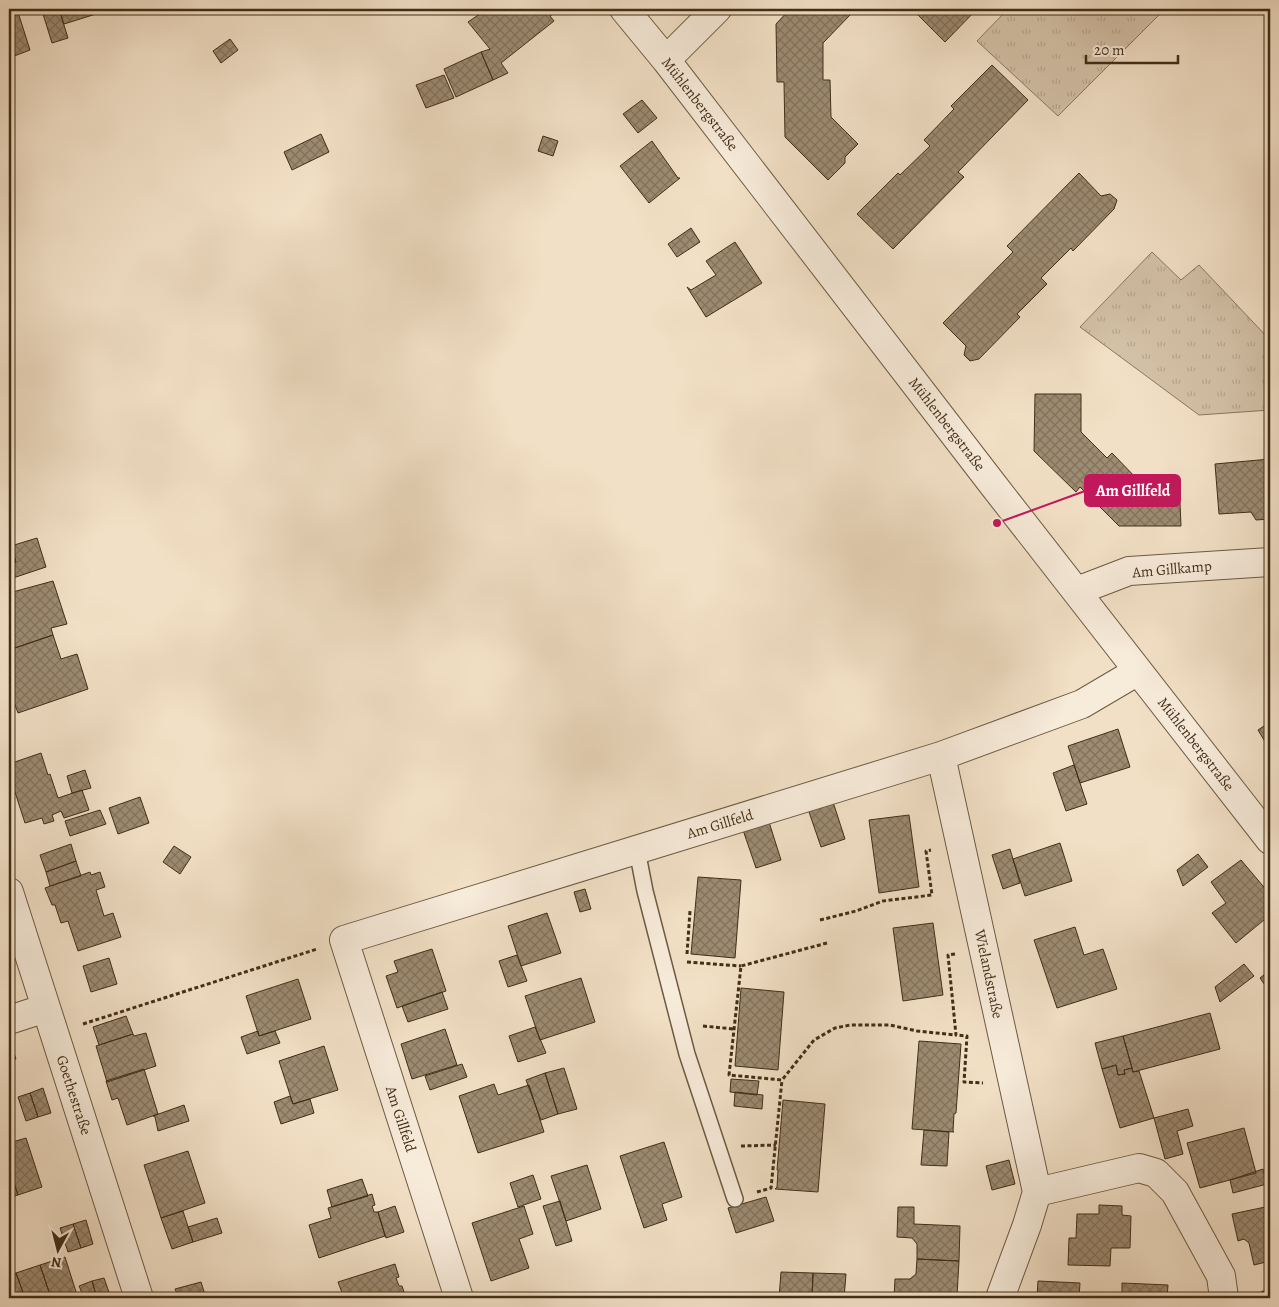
<svg xmlns="http://www.w3.org/2000/svg" width="1279" height="1307" font-family="Alegreya,serif">
  <style>
    .grass { fill: url(#grass-tufts); stroke: #8a7860 }
    .building { fill: url(#building-cross-hatch); stroke: #412e17 }
    .lines { fill: none; stroke-linecap: round; stroke-linejoin: round }
    .service-casing { stroke: #6d5a43; stroke-width: 18 }
    .minor-casing { stroke: #6d5a43; stroke-width: 30 }
    .path { stroke: #412e17; stroke-width: 3; stroke-dasharray: 4 2.5; stroke-linecap: butt }
    .service { stroke: #f7ebda; stroke-width: 15 }
    .minor { stroke: #f7ebda; stroke-width: 28 }
    .labels { text-anchor: middle; dominant-baseline: central; stroke-width: 4.5; stroke-linejoin: round; paint-order: stroke }
    .street-label { font-size: 15px; fill: #412e17; stroke: #f7ebda }
    .leader { fill: none; stroke: #c2185b; stroke-width: 2 }
    .callout-dot { fill: #c2185b; stroke: #f7ebda; stroke-width: 2 }
    .callout { fill: #c2185b; stroke: #c2185b; stroke-width: 2 }
    .callout-label { font-size: 16px; text-anchor: middle; font-weight: bold; fill: #fff }
  </style>
  <defs>
    <pattern id="grass-tufts" width="24" height="20" patternUnits="userSpaceOnUse" patternTransform="scale(1.25)"><rect width="24" height="20" fill="#d4c2a8"/><path d="M3 7l-1-3M5 7V3M7 7l1-3M15 17l-1-3M17 17v-4M19 17l1-3" fill="none" stroke="#b7a790"/></pattern>
    <pattern id="building-cross-hatch" width="8" height="8" patternUnits="userSpaceOnUse" patternTransform="scale(1.25)"><rect width="8" height="8" fill="#9d8b72"/><path d="M0 0l8 8M0 8l8-8" fill="none" stroke="#82725d"/></pattern>
  </defs>
  <rect width="100%" height="100%" fill="#f2e0c6"/>
  <filter id="stains"><feTurbulence type="fractalNoise" baseFrequency=".004" numOctaves="4"/><feColorMatrix values="0 0 0 0 .2 0 0 0 0 .09 0 0 0 0 .02 0 0 0 .5 -.17"/></filter>
  <radialGradient id="worn" r=".72"><stop offset=".6" stop-color="#630" stop-opacity="0"/><stop offset="1" stop-color="#630" stop-opacity=".3"/></radialGradient>
  <path class="grass" d="M1008,9H1165L1058,116L977,41Z
    M1152,252L1181,280L1199,265L1270,340V410L1199,415L1080,327Z"/>
  <path class="building" d="M17,9L30,50L9,58V12Z
    M59,9H112L64,24Z
    M59,9L68,38L52,43L43,14Z
    M487,9H559L550,16L554,21L501,63L508,73L493,80L481,52L490,49L468,22Z
    M790,9H843L850,15L823,43V80H830L831,117L858,144L845,157V163L828,180L785,137L784,82H777L776,24Z
    M906,9H977L945,42L914,11L911,14Z
    M230,39L238,50L221,63L213,51Z
    M481,52L493,80L456,97L444,69Z
    M992,65L1028,100L958,172L964,177L893,249L857,214L898,173L900,175L930,146L924,140L954,109L951,106Z
    M444,75L454,98L426,108L416,85Z
    M642,100L657,118L638,133L623,114Z
    M321,134L329,152L292,170L284,152Z
    M543,136L558,141L553,156L538,151Z
    M652,141L678,178H680L649,203L620,166Z
    M1079,173L1101,196L1110,194L1117,200L1114,209L1073,251L1071,248L1041,278L1047,284L1017,314L1020,317L979,359L970,361L964,355L966,346L943,323L1013,252L1007,246Z
    M691,228L700,242L677,257L668,244Z
    M735,242L762,283L706,317L687,287L691,290L716,275L706,261Z
    M1035,394H1081V432L1107,458L1112,453L1138,480H1176V499L1180,503L1181,526H1119L1080,487L1076,492L1034,451Z
    M1270,459V519L1256,520L1251,512L1219,514L1215,464Z
    M37,538L46,567L13,578L9,564L16,562L11,546Z
    M11,546L16,562L9,564V547Z
    M53,581L67,624L51,628L53,635L9,650V593Z
    M53,635L61,659L77,654L88,689L18,713L12,697H10L9,693V650Z
    M1270,722V750L1258,730Z
    M1118,729L1130,767L1080,783L1068,746Z
    M41,753L48,775L50,774L58,798L82,790L89,810L64,818L61,811L52,815L54,821L44,824L42,818L25,823L13,786H15L9,764Z
    M1074,765L1087,804L1066,811L1053,773Z
    M85,770L91,788L72,793L67,776Z
    M140,797L149,823L118,834L109,808Z
    M833,802L845,839L821,847L808,809Z
    M100,810L106,824L70,836L65,821Z
    M909,815L919,887L879,893L869,820Z
    M769,822L781,860L756,868L743,830Z
    M1060,843L1072,881L1025,896L1013,859Z
    M71,844L76,861L46,872L40,855Z
    M174,846L191,857L180,874L163,862Z
    M1010,849L1020,883L1003,889L992,855Z
    M1198,854L1208,867L1183,886L1177,870Z
    M1241,860L1268,892L1270,898V915L1236,943L1212,913L1226,903L1211,882Z
    M76,861L81,876L50,886L46,872Z
    M90,872L91,875L100,872L105,887L96,890L104,916L113,913L121,937L78,951L68,921L61,923L55,905H52L45,888Z
    M698,877L741,880L735,958L691,954Z
    M585,889L591,909L580,912L574,892Z
    M547,913L561,953L521,966L508,926Z
    M933,923L943,995L903,1001L893,928Z
    M1075,927L1084,955L1103,949L1117,989L1057,1008L1034,940Z
    M432,949L446,991L397,1008L386,976L398,972L394,961Z
    M517,955L527,981L508,987L499,961Z
    M109,958L117,984L91,992L83,966Z
    M1244,964L1254,976L1220,1002L1215,987Z
    M1270,970V1001L1265,994L1269,991L1260,978Z
    M581,978L595,1022L540,1040L525,996Z
    M298,979L311,1019L259,1036L246,996Z
    M741,988L784,992L778,1070L735,1066Z
    M442,992L448,1009L408,1022L402,1006Z
    M1210,1013L1220,1049L1133,1072L1123,1036Z
    M126,1016L133,1034L99,1045L93,1027Z
    M535,1027L546,1053L518,1062L509,1036Z
    M445,1029L457,1065L412,1079L401,1044Z
    M258,1031L259,1036L275,1031L280,1043L247,1054L241,1037Z
    M146,1033L156,1066L107,1082L96,1046L133,1034L134,1036Z
    M1123,1036L1132,1068L1124,1070L1125,1074L1118,1075L1116,1065L1102,1069L1095,1043Z
    M9,1038L16,1059L9,1061Z
    M919,1041L961,1044L956,1113L954,1114L953,1131L954,1132L912,1129Z
    M324,1046L338,1090L293,1104L279,1061Z
    M462,1064L467,1077L430,1090L425,1076Z
    M1116,1065L1118,1075L1125,1074L1124,1070L1132,1068L1133,1072L1139,1071L1154,1118L1120,1128L1102,1069Z
    M564,1068L577,1109L558,1114L545,1073Z
    M144,1069L158,1114L127,1125L118,1098L112,1100L106,1081Z
    M545,1073L558,1114L541,1120L526,1080Z
    M731,1079L759,1081L757,1095L730,1092Z
    M494,1084L498,1095L529,1085L544,1132L478,1153L459,1096Z
    M43,1088L51,1113L38,1117L30,1093Z
    M735,1092L763,1095L762,1109L734,1106Z
    M30,1093L38,1117L26,1121L18,1097Z
    M290,1096L293,1104L310,1099L314,1113L281,1124L274,1102Z
    M783,1100L825,1104L818,1192L775,1189L777,1187L778,1170H777Z
    M184,1105L189,1121L158,1131L155,1117L153,1116Z
    M1188,1109L1193,1126L1177,1131L1183,1154L1165,1159L1154,1118Z
    M1244,1128L1256,1173L1200,1188L1187,1143Z
    M924,1130L949,1132L947,1166L921,1165Z
    M26,1138L42,1187L18,1195L9,1168V1143Z
    M664,1142L682,1197L662,1204L667,1220L644,1228L620,1156Z
    M188,1151L205,1203L161,1218L144,1165Z
    M1009,1160L1015,1184L992,1190L986,1166Z
    M587,1165L601,1209L566,1221L551,1176Z
    M9,1168L18,1195L9,1198Z
    M1263,1169L1267,1184L1233,1193L1230,1180Z
    M533,1175L541,1199L518,1207L510,1183Z
    M362,1179L368,1196L332,1207L327,1190Z
    M372,1194L375,1205L372,1206L374,1212H378L385,1236L319,1258L309,1225L331,1218L328,1208Z
    M766,1197L774,1221L736,1233L728,1208Z
    M560,1201L572,1241L556,1246L543,1206Z
    M1099,1205L1122,1206V1215L1131,1216L1130,1248H1111L1110,1266L1068,1265L1069,1238H1076L1077,1214H1099Z
    M395,1206L404,1232L386,1238L378,1212Z
    M524,1206L533,1234L519,1239L529,1268L491,1281L472,1223Z
    M1270,1206V1261L1254,1265L1249,1243L1244,1239L1238,1241L1232,1214Z
    M898,1207H914V1224L960,1226L959,1261L917,1259V1244L912,1238L897,1237Z
    M183,1211L193,1242L172,1249L161,1218Z
    M217,1218L222,1233L193,1242L188,1227Z
    M86,1220L93,1244L81,1248L73,1224Z
    M73,1224L81,1248L68,1252L60,1228Z
    M65,1257L78,1298H51L40,1265Z
    M917,1259L959,1261L957,1296L911,1294L910,1298H894L895,1279H910L916,1274Z
    M395,1264L399,1277L396,1278L399,1286H402L406,1298H344L338,1282Z
    M40,1265L51,1298H25L16,1273Z
    M781,1272L813,1273L812,1298H779Z
    M16,1273L25,1298H9V1275Z
    M813,1273L846,1274L844,1298H812Z
    M104,1278L111,1298H97L92,1281Z
    M92,1281L97,1298H84L79,1286Z
    M1038,1281L1080,1283L1079,1298H1037Z
    M1270,1281V1298H1259L1262,1291L1267,1292Z
    M201,1282L206,1298H179L175,1289Z
    M1122,1283L1168,1285L1167,1298H1177H1122Z
    M573,1293L587,1294V1298H572Z"/>
  <g class="lines">
    <g class="service-casing">
      <path id="service" d="M637,850L645,891L687,1054L735,1199"/>
    </g>
    <g class="minor-casing">
      <path id="minor" d="M624,9L666,60L994,486L1270,840
        M666,60L717,9
        M1077,591L1129,571L1270,562
        M941,756L1037,1192L1027,1225L1000,1298
        M9,892L139,1298
        M9,1020L46,1008
        M1037,1192L1139,1168L1156,1173L1175,1192L1221,1276L1224,1298
        M459,1298L344,940L941,756L1082,704L1138,671"/>
    </g>
    <path class="path" d="M820,920L856,911L883,901L932,895L926,851L931,850
      M827,943L741,966L729,1075L782,1080L814,1040L835,1028L850,1025H890L917,1031L956,1035
      M687,954L690,911
      M955,954L948,955L956,1035L967,1036L964,1082L983,1083
      M687,962L741,966
      M83,1024L317,949
      M703,1026L734,1029
      M741,1146L776,1145
      M757,1192L771,1188L782,1080"/>
    <use href="#service" class="service"/>
    <use href="#minor" class="minor"/>
  </g>
  <g class="labels">
    <g class="street-label">
      <text transform="translate(700 104) rotate(52)">Mühlenbergstraße</text>
      <text transform="translate(947 424) rotate(52)">Mühlenbergstraße</text>
      <text transform="translate(1172 569) rotate(-5)">Am Gillkamp</text>
      <text transform="translate(1196 744) rotate(52)">Mühlenbergstraße</text>
      <text transform="translate(720 824) rotate(-17)">Am Gillfeld</text>
      <text transform="translate(989 974) rotate(78)">Wielandstraße</text>
      <text transform="translate(74 1095) rotate(72)">Goethestraße</text>
      <text transform="translate(401 1119) rotate(72)">Am Gillfeld</text>
    </g>
  </g>
  <path class="leader" d="M997 523L1085 491"/>
  <circle class="callout-dot" cx="997" cy="523" r="5"/>
  <rect class="callout" x="1085" y="475" width="95" height="31" rx="5"/>
  <g class="callout-label">
    <text x="1133" y="496">Am Gillfeld</text>
  </g>
  <rect width="1279" height="1307" fill="none" stroke="#f2e0c6" stroke-width="30"/>
  <rect x="10" y="10" width="1259" height="1287" fill="none" stroke="#412e17" stroke-width="2.5"/>
  <rect x="15" y="15" width="1249" height="1277" fill="none" stroke="#412e17"/>
  <g transform="translate(58 1250) rotate(187)" stroke="#f7ebda" stroke-width="4" paint-order="stroke">
  <path d="M0-4L9 19L0 12L-9 19Z" fill="#412e17"/>
  <text y="-8" font-size="14" font-weight="bold" text-anchor="middle" fill="#412e17">N</text>
  </g>
  <path d="M1086 55v8h92v-8" fill="none" stroke="#412e17" stroke-width="2.5"/>
  <text x="1094" y="55" font-size="15" fill="#412e17" stroke="#f7ebda" stroke-width="4" paint-order="stroke">20 m</text>
  <rect width="100%" height="100%" filter="url(#stains)"/>
  <rect width="100%" height="100%" fill="url(#worn)"/>
</svg>
